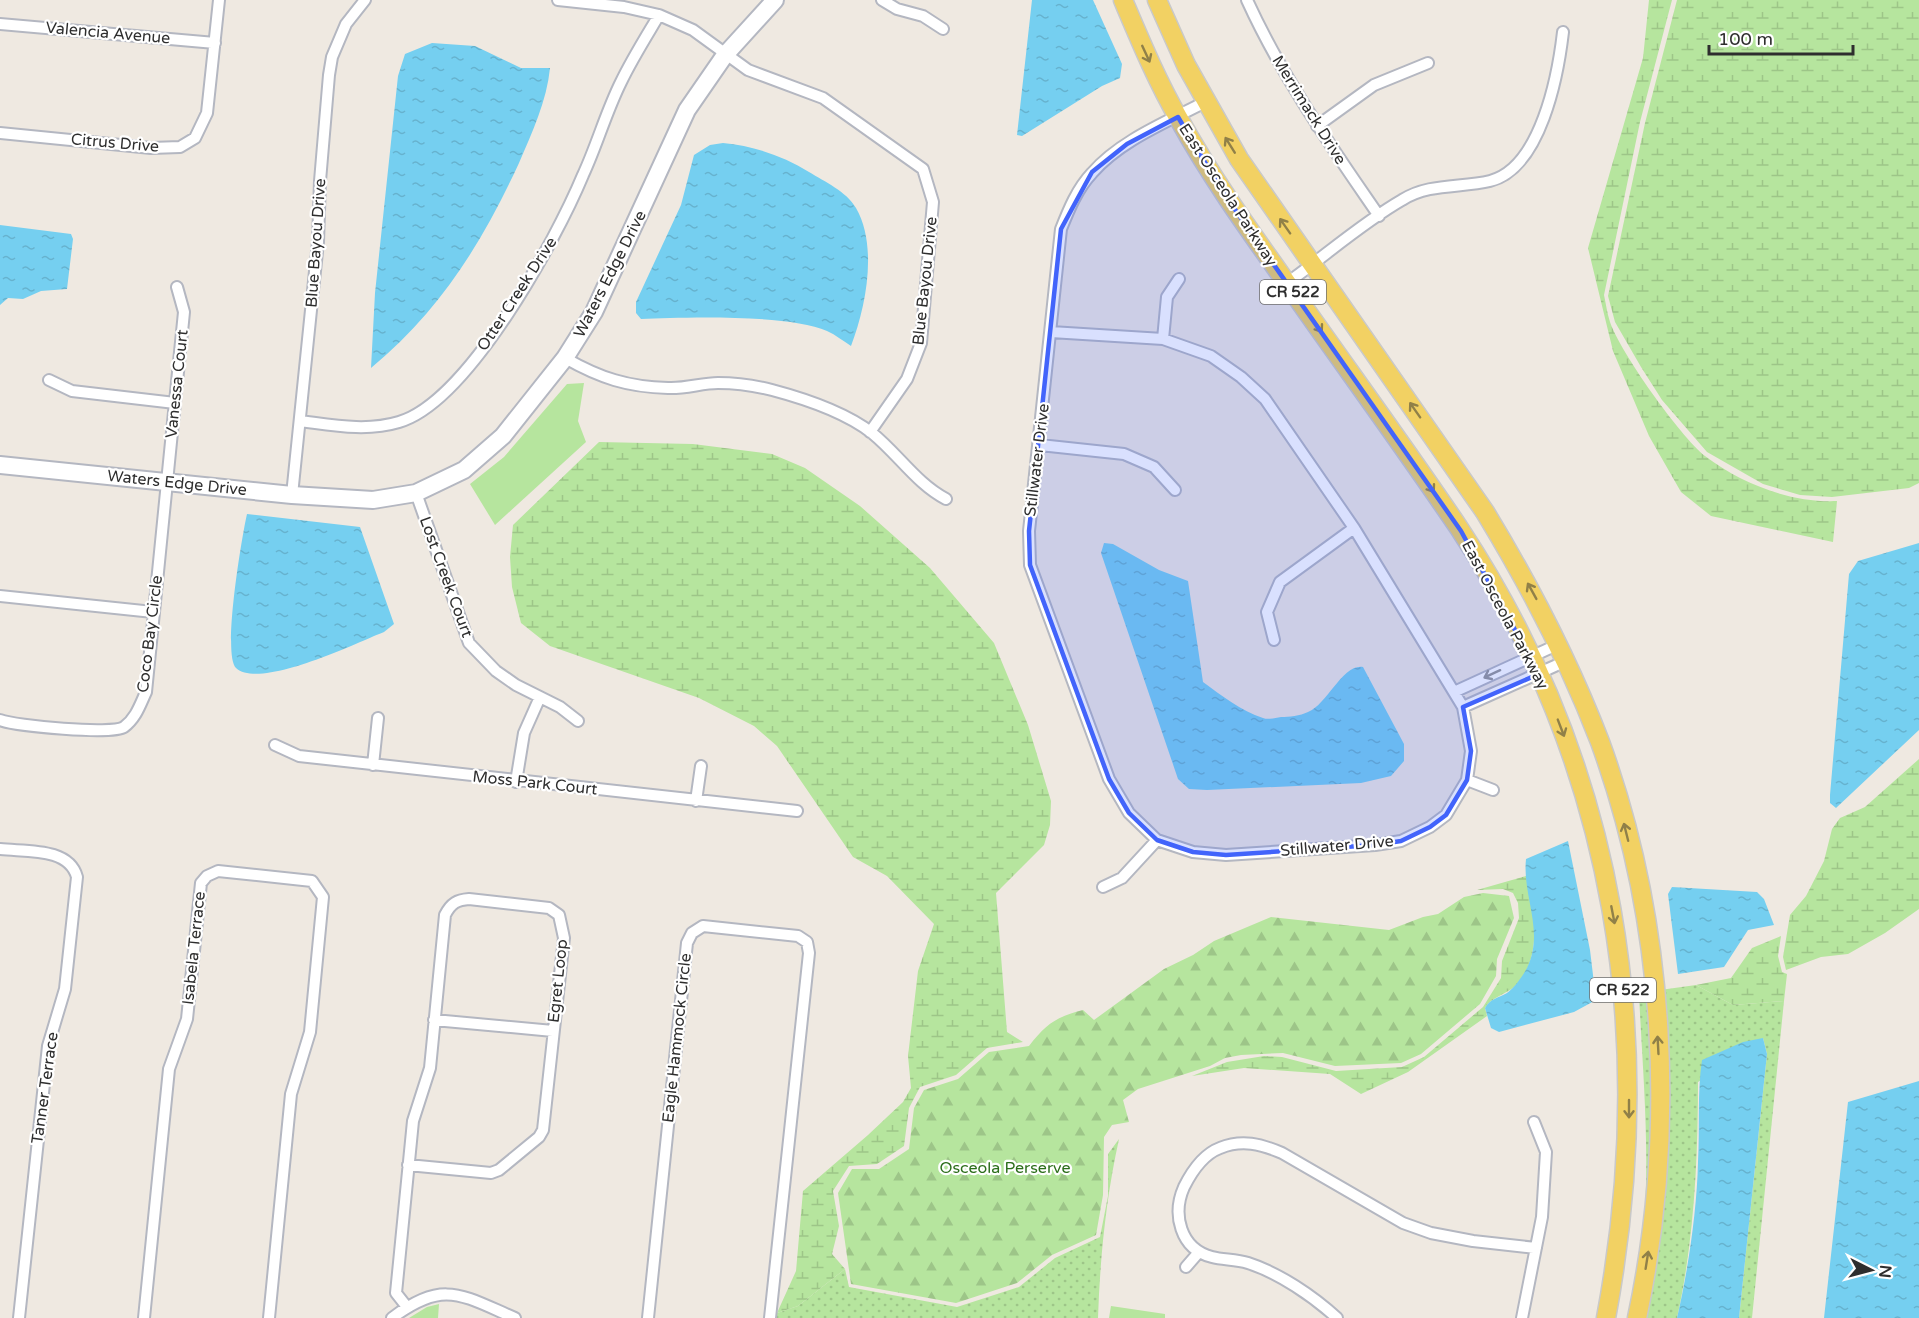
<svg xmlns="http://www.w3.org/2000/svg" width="1919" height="1318" font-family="'Varela Round',sans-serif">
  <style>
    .grass { fill: url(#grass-dots) }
    .forest { fill: url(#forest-firs) }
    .wetland { fill: url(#wetland-marsh) }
    .park { fill: #b6e59e }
    .water { fill: url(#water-ripples) }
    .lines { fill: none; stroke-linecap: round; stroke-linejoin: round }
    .street-casing { stroke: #b4b7c1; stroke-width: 14 }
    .secondary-casing { stroke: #b4b7c1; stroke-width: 20 }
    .primary-casing { stroke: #c9c9c9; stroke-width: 21 }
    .street { stroke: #fff; stroke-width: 10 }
    .secondary { stroke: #fff; stroke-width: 16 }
    .primary { stroke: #f2d163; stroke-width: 18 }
    .oneway { stroke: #908048 }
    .oneway2 { stroke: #969696 }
    .marked { fill: #4264fb; fill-opacity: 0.2; stroke: #4264fb; stroke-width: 4.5; stroke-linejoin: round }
    .labels { text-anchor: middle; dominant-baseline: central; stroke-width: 4.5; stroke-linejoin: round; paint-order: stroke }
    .shield { fill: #fff; stroke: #6d6d6d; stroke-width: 1.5 }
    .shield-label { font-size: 15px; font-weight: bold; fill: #2e2e2e }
    .street-label { font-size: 16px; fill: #2e2e2e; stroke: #fff }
    .park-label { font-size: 16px; fill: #2c6e1b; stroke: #fff }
  </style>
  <defs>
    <pattern id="grass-dots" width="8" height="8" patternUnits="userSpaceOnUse" patternTransform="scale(1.5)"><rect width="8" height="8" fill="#b6e59e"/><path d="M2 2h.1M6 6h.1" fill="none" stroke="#9dc588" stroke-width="1.8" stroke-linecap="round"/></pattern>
    <pattern id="forest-firs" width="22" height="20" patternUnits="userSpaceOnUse" patternTransform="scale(1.5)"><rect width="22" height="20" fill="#b6e59e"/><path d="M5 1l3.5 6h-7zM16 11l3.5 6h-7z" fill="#9dc588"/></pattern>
    <pattern id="wetland-marsh" width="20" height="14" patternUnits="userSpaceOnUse" patternTransform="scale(1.5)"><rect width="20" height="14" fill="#b6e59e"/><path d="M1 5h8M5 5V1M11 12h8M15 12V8" fill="none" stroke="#9dc588"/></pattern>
    <pattern id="water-ripples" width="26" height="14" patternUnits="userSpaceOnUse" patternTransform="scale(1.5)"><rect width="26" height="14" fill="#75cff0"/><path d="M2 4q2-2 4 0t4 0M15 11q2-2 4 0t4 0" fill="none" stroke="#66b2ce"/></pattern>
  </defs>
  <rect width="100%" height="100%" fill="#efe9e1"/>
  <path class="grass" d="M1696,985L1733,1005L1784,1001L1752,1318H1739L1767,1054L1763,1038L1698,1082C1698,1161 1694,1241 1677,1318H1643L1660,990Z
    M1649,992L1651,1020L1652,1163L1632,1318H1628C1657,1213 1644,1101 1639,994Z
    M1119,1139C1106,1198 1100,1258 1098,1318H776L777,1313L798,1306L845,1269L849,1287L957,1307L1019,1287L1055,1258L1100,1237L1108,1196V1154Z"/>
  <path class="forest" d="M1483,893L1509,896L1514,918L1497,959L1496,976L1480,1004L1421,1054L1401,1063L1335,1066L1283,1053L1241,1055L1225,1058L1210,1066L1138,1089L1123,1100L1129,1122L1112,1125L1104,1137L1103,1195L1096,1235L1052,1255L1017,1283L956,1303L851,1284L838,1193L852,1169H879L909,1149L914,1108L924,1090L958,1079L989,1052L1029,1046C1046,1024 1056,1017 1083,1010L1094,1020L1164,969L1193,955L1214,941L1271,917L1389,930L1423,917L1438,914L1464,897Z"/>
  <path class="wetland" d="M1649,0H1672L1640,122L1604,295C1606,304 1607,313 1610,322C1620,352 1680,436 1705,456C1742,484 1791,503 1837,501L1833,542L1711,516L1681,492L1649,436L1613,351L1588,248L1643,58Z
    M1677,0H1919V483L1909,488L1832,497L1800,495L1763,484L1707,452L1662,400L1641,367L1615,322L1608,296L1645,123Z
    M599,442L693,444L772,454L805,468L860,506L930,568L994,643L1028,725L1051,801L1050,825L1044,845L996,893L1007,1032L1023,1042L987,1048L956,1075L920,1087L909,1108L904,1146L877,1164L849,1166L833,1191L839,1226L832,1254L845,1269L798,1306L777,1313L796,1271L803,1191L868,1135L903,1102L911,1088L908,1056L918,971L934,924L887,876L853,857L777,746L754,726L699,698L550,646L521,623L512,587L510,557L513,525Z
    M1919,759V909L1885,933L1848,954L1821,957L1786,970L1783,957L1790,915L1806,896L1824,861L1832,829L1840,818L1865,807Z
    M1526,876C1534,911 1544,959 1514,987C1505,995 1491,997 1485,1008L1487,1016L1408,1072L1361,1094L1330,1074L1244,1068L1192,1076L1227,1062L1264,1056L1282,1057L1336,1071L1402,1067L1424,1057L1483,1007L1501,978L1502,961L1519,918L1518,903L1513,893L1503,889L1477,890Z
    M1781,936L1778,956L1782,972L1787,974L1784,1001L1733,1005L1696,985L1731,978L1752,948Z"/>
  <path class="park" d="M584,383L578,421L586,442L495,525L470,484L504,457L567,384Z
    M439,1304L438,1318H409L427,1307Z
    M1111,1306L1165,1314V1318H1109Z"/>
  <path class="water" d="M1032,0H1093L1122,64L1120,78L1102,86L1022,136L1017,135Z
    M432,43L475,46L521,68H550C547,100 532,133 519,163C482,243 440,311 371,368L375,293L398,76L405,54Z
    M723,143C754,146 783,156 809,172C825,182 846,191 856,208C878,246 866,307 851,346C843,341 836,335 827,331C789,314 685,317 641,319L636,313V302L681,205L694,155L710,145Z
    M0,225L71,234L73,239L67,289L41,291L23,299L8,298L0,305Z
    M247,514L360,527L394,624L384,632C356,643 260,690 236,668C222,655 242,536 247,514Z
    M1104,543L1113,544L1159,570L1188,581L1203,682C1221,695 1241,711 1263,718C1268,720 1275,718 1281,717C1289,717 1300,716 1308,712C1328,704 1342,664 1363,667L1404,744V761L1391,776L1361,783L1207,790L1189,789L1178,779L1101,553Z
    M1919,543V730L1836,808L1830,803V795L1849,574L1858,561Z
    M1568,841L1590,950L1596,1000L1574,1012L1499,1032L1491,1028L1485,1008C1490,999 1498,998 1507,993C1515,987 1522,977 1527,968C1545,931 1522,896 1526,859Z
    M1672,887L1757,892L1764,899L1774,925L1748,930L1724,967L1678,974L1668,894Z
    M1763,1038L1767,1054L1739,1318H1677C1688,1271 1697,1210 1698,1162C1700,1127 1697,1093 1702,1060L1743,1042Z
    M1919,1081V1318H1824L1848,1102Z"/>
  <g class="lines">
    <g class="street-casing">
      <path id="street" d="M558,0L624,7L659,15L693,30L748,70L823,98L923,169L933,202L921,343L907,379L870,432
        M882,0L897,9L923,16L943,29
        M1247,0C1282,77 1331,146 1379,216
        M0,24L215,43
        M1317,126L1374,85L1428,63
        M0,133L151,148L180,147L195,138L207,113L219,0
        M1287,283C1325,256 1362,223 1402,200C1429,183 1460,188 1490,181C1541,168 1558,75 1563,32
        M1051,332L1163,339L1211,356L1241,377L1265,399L1354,528L1463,707L1471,751L1467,780L1446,815L1430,827L1401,841L1375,845L1226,855L1193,852L1157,840L1129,813L1109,779L1030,565L1029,531L1061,229C1069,209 1077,189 1092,173C1121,140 1167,122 1205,102
        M1163,339L1167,297L1179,279
        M565,358C600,378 628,387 668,388C685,389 702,383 718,383C735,383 756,386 772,390C806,399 845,412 872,433C898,454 917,484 946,499
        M49,380L72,391L175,403
        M300,421C332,425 366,432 399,422C468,402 556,240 583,175C597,145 606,112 621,82C632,59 646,37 659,15
        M1040,445L1124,454L1154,467L1175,490
        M416,493L469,643L496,671L516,685L560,707L578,721
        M292,495L318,242L320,181L329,75L332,57L346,24L365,0
        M0,596L153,612
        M1274,640L1267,612L1280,582L1354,528
        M1454,692L1559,644
        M1463,707L1566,661
        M0,720C15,726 113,735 124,727C136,718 140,705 146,692L184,312L177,287
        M275,745L299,756L797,811
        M373,765L378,718
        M1467,780L1493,790
        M516,782L524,733L540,697
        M696,801L701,766
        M0,849C26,852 69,847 77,877L65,989L48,1046L19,1318
        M1103,887L1122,878L1157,840
        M434,1020L553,1031
        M1186,1267L1199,1252
        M407,1307L396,1293L413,1121L430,1068L445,915C451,903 457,900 469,899L549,908L559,915L564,938L543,1130L539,1137L499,1170L491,1173L408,1165
        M144,1318L169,1069L187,1019L201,883L207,876L218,871L312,881L323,897L310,1032L291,1094L269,1318
        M392,1318C444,1279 461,1295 515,1318
        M648,1318L687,943L692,933L703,926L798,936L807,942L809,953L770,1318
        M1337,1318C1313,1296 1279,1273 1248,1263C1236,1259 1223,1260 1212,1257C1180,1249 1172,1214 1184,1187C1192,1171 1204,1154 1220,1148C1242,1139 1261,1144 1282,1153L1403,1223L1431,1233L1473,1241L1536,1248
        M1522,1318L1542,1217L1546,1152L1534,1122"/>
    </g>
    <g class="secondary-casing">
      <path id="secondary" d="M0,465L292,495L373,500L416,493L464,470L503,436L565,358L594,312L687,110L725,55L775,0"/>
    </g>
    <g class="primary-casing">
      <path id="primary" d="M1123,0C1140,40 1157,81 1179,119C1212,179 1252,234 1291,289C1347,369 1405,448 1459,528C1617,767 1658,1040 1606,1318
        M1157,0L1186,65L1239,159L1485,512C1530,586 1569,661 1600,742C1666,923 1677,1130 1637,1318"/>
    </g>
    <use href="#street" class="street"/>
    <use href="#secondary" class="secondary"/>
    <use href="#primary" class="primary"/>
  </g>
  <defs><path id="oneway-shaft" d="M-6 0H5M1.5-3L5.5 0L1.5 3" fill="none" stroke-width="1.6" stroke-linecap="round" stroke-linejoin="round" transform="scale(1.5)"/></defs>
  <g class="oneway">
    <use href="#oneway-shaft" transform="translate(1146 54) rotate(65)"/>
    <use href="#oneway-shaft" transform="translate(1230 145) rotate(-122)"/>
    <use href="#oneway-shaft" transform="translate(1285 226) rotate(-125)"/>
    <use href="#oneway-shaft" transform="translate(1317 325) rotate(55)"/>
    <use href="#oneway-shaft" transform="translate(1415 410) rotate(-125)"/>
    <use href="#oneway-shaft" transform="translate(1429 485) rotate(55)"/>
    <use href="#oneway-shaft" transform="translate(1532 591) rotate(-119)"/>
    <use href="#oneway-shaft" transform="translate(1561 728) rotate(69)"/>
    <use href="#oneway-shaft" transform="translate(1626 832) rotate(-104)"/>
    <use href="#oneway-shaft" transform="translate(1613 915) rotate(79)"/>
    <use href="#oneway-shaft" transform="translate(1658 1045) rotate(-93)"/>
    <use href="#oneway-shaft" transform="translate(1629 1109) rotate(90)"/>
    <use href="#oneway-shaft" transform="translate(1647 1260) rotate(-81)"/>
  </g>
  <use class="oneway2" href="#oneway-shaft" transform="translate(1492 674) rotate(155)"/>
  <path class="marked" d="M1178,117L1222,191L1461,531L1539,674L1463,707L1471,751L1467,780L1446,815L1430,827L1401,841L1375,845L1226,855L1193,852L1157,840L1129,813L1109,779L1030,565L1029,531L1061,229L1092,172L1127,144Z"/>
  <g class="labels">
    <g class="shield">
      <rect x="1260" y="280" width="66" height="24" rx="4.5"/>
      <rect x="1590" y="978" width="66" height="24" rx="4.5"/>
    </g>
    <g class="shield-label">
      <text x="1293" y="292">CR 522</text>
      <text x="1623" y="990">CR 522</text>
    </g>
    <g class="street-label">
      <text transform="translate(108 33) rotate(5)">Valencia Avenue</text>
      <text transform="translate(1309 110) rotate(58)">Merrimack Drive</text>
      <text transform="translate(115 143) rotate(5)">Citrus Drive</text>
      <text transform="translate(1228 195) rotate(57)">East Osceola Parkway</text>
      <text transform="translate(316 243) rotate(-86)">Blue Bayou Drive</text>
      <text transform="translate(610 274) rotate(-63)">Waters Edge Drive</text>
      <text transform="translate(925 281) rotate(-84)">Blue Bayou Drive</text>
      <text transform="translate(517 294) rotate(-57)">Otter Creek Drive</text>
      <text transform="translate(177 384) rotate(-84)">Vanessa Court</text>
      <text transform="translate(1037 460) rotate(-83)">Stillwater Drive</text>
      <text transform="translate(177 483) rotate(6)">Waters Edge Drive</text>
      <text transform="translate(446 577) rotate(70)">Lost Creek Court</text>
      <text transform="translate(1505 615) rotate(62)">East Osceola Parkway</text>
      <text transform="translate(150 634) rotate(-83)">Coco Bay Circle</text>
      <text transform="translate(535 783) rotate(6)">Moss Park Court</text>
      <text transform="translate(1337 846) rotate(-5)">Stillwater Drive</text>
      <text transform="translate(194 948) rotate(-84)">Isabela Terrace</text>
      <text transform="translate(558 981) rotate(-84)">Egret Loop</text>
      <text transform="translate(677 1038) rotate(-84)">Eagle Hammock Circle</text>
      <text transform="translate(45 1088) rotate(-82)">Tanner Terrace</text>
    </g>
    <g class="park-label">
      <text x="1005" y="1168">Osceola Perserve</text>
    </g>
  </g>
  <g transform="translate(1871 1270) rotate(96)" stroke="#ffffff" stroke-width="4.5" paint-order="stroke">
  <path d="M0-4.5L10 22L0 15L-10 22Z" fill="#2e2e2e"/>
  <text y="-9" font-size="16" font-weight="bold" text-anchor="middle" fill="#2e2e2e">N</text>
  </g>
  <path d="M1709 45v9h144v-9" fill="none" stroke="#2e2e2e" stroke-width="3"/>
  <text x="1718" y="45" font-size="18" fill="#2e2e2e" stroke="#ffffff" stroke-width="4.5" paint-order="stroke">100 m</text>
</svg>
